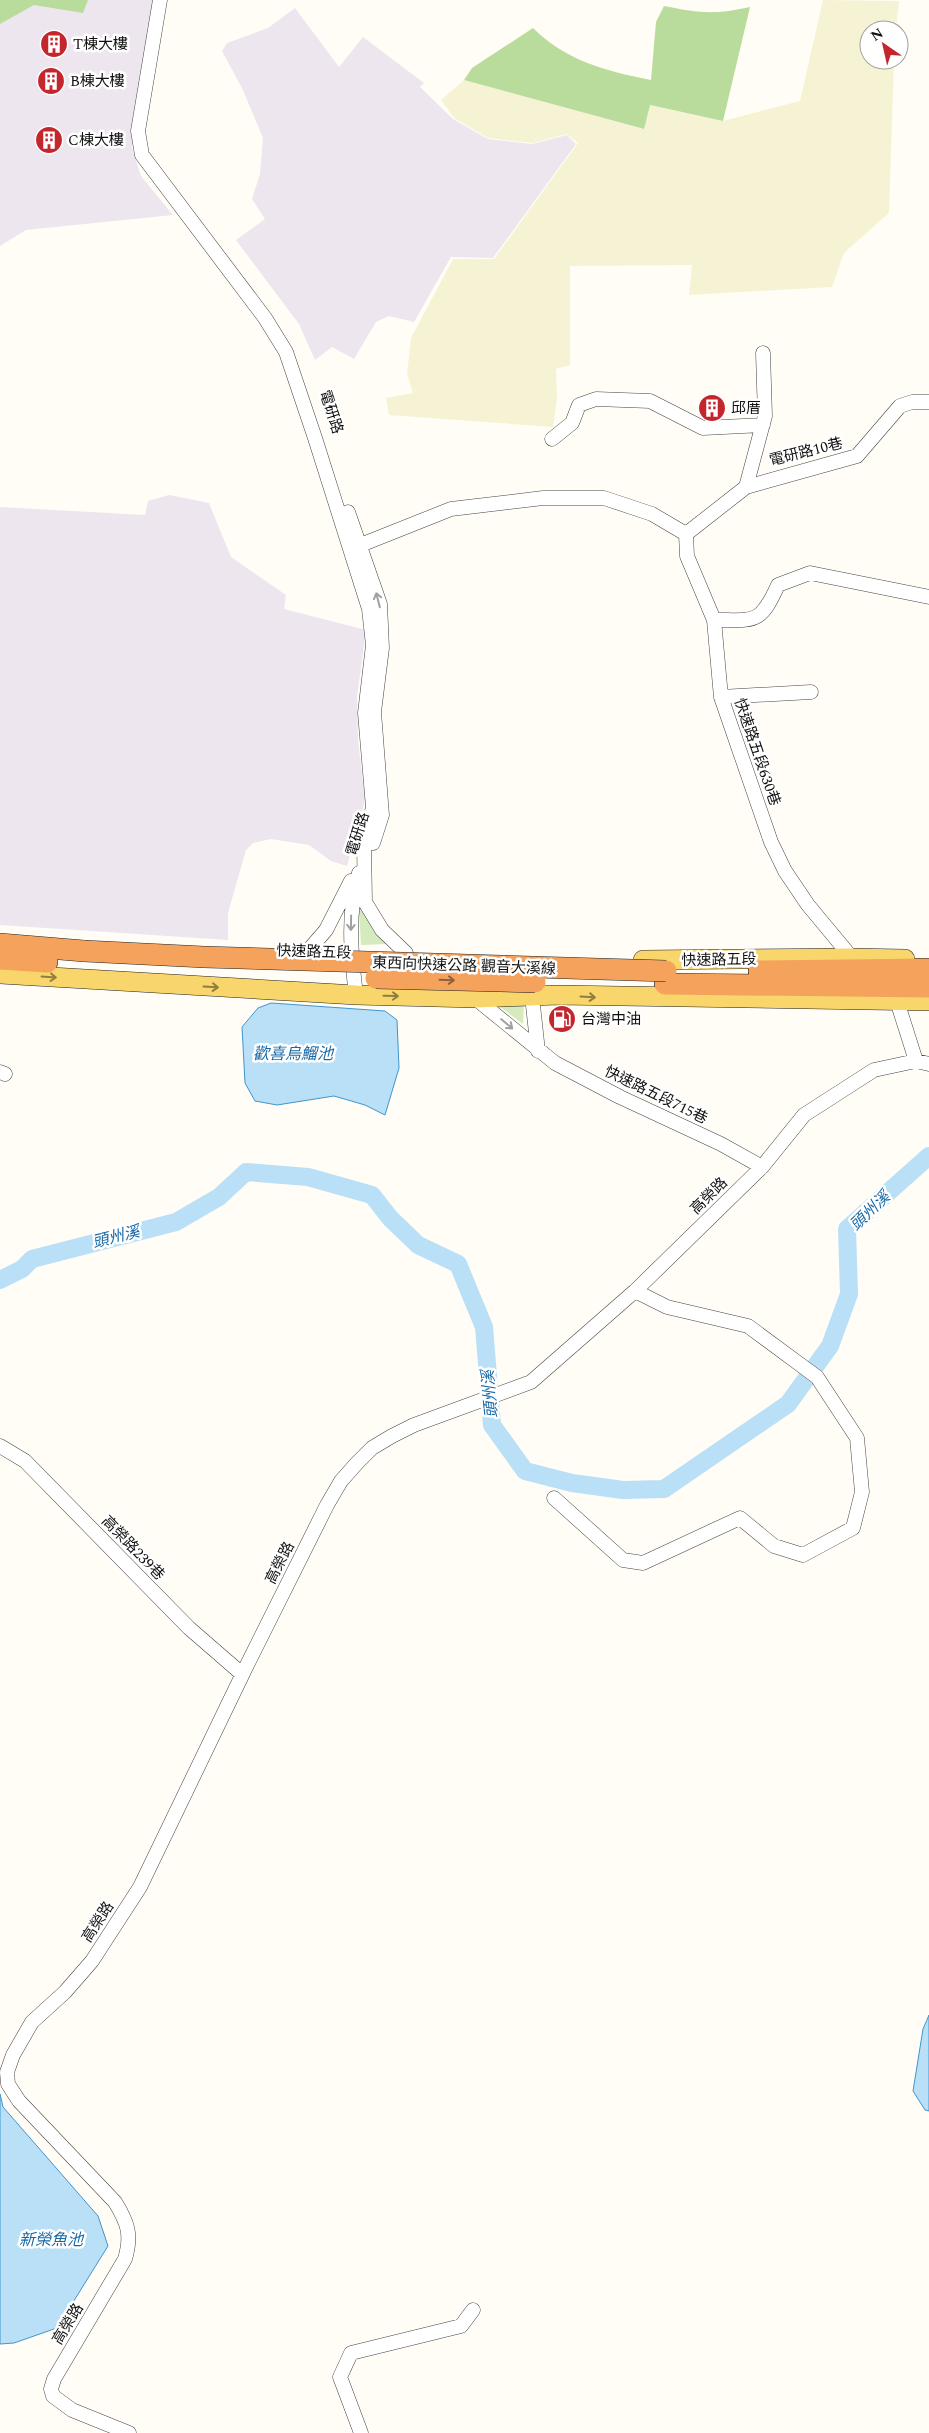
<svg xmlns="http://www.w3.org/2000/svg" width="929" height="2433" font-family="Spectral,'Noto Sans TC',serif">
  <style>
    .industrial { fill: #eee6ef }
    .farmland { fill: #f6f3d4 }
    .green { fill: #d5ebbd }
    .forest { fill: #b9dc9c }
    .water { fill: #b9e0f7; stroke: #3f96cf }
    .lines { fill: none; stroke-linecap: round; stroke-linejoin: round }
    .river { stroke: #b9e0f7; stroke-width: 18 }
    .minor-casing { stroke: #444; stroke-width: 15 }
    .major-casing { stroke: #222; stroke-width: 20 }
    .highway-casing { stroke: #222; stroke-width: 22 }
    .minor { stroke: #fff; stroke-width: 14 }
    .major { stroke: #f9d66b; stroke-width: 19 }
    .highway { stroke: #f5a25d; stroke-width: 21 }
    .highway-bridge-casing { stroke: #222; stroke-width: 22; stroke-linecap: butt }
    .highway-bridge { stroke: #f5a25d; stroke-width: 21 }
    .oneway { stroke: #a0a0a0 }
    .oneway2 { stroke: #917d42 }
    .oneway3 { stroke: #8e613b }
    .labels { text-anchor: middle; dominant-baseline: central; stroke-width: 5; stroke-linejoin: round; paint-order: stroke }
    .poi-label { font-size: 15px; fill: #111; stroke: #fff; text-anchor: start }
    .street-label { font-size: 15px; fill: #111; stroke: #fff }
    .water-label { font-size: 16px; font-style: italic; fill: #1768a6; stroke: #fff }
  </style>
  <rect width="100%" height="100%" fill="#fffdf5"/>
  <path class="industrial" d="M0,0H157L132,148L141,176L173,215L26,230L0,246Z
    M295,8L339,67L363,37L424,83L420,87L453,119L488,139L532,144L567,135L576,144L493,258L451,257L414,322L389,316L376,322L354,359L332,347L315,360L299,324L236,240L265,219L252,199L260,174L263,138L242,88L222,51L227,43L268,28Z
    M169,495L209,503L231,557L286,595L284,609L366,630L357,697L358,740L365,800L347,866L331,861L309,845L271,839L253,843L246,850L228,913V940L0,925V507L145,515L148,501Z"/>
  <path class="farmland" d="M823,0L899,1L896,30H869V60H894L889,213L844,253L832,287L689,295L692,265L570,266V365L556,369L557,400L553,427L389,415L386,398L413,393L407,374L411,338L453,259H494L578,143L567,134L533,143L488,138L454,118L441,100L464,80L643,129L649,105L723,121L800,101Z"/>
  <path class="green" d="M358,895L373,930L386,944L361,945Z
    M495,1003L524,1004L523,1024Z"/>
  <path class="forest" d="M0,0H88L83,13L34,5L0,24Z
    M664,6C699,13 714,15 750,7L723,121L650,105L644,129L464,80L472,68L533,28C566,61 606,71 651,80L656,22Z"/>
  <path class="water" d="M271,1003L385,1011L397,1020L399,1068L385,1115L365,1105L334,1096L277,1105L255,1101L245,1083L242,1027L258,1008Z
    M929,2015V2111L925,2110L913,2091L923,2029Z
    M0,2094L3,2107L98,2216L108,2246L57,2328L14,2343L0,2344Z"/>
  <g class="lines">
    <path class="river" d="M0,1280L22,1269L32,1259L176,1222L219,1197L246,1172L308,1177L372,1195L390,1218L418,1245L458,1264L484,1327L492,1425L525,1471L572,1483L623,1490L664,1489L788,1404L830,1346L849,1294L847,1229L929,1156"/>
    <g class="minor-casing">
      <path id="minor" d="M160,0L138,131L142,155L265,318L286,352L315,438L369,609L373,645L365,713L373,807L364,845L365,902L382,930L406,953
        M552,439L572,423L579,405L596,399L650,401L703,428L763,425
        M746,487L765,416L763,353
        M348,512L380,604L382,648L374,712L382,815L373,843
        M686,534L687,556L714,620L721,697L771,842L785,871L808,905L852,958
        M686,534L746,487L857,456L900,406L912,402H929
        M353,548L451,509L543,498H604L652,514L686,534
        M714,620C755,620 760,625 778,585L810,573L929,597
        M721,697L811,692
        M307,952L326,930L351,881
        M531,987L538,1051
        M356,995C351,954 347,913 359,873
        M475,998L555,1063L620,1097L721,1144L762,1167
        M897,1001L916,1061
        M0,1072L5,1074
        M0,1446L25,1461L189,1628L242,1674
        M554,1498L623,1560L643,1563L740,1518L774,1546L803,1555L853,1528L862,1492L857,1438L817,1377L748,1326L667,1307L635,1291
        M129,2433L72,2410L53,2396L51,2389L54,2379L125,2259C132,2235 128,2223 115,2202L19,2101L8,2084L7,2072L13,2055L32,2022L65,1992L92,1961L140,1887L247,1665L327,1505L341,1481L357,1463L372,1448L392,1436L414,1425L531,1382L635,1291L762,1167L804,1115L874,1070L916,1061L929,1064
        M361,2433L340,2377L351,2353L461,2326L473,2310"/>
    </g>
    <g class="major-casing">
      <path id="major" d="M643,960L852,958L905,959
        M0,974L356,995L475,998L559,995L929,1001"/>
    </g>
    <g class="highway-casing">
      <path id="highway" d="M0,944L84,951
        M0,959L47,962
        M759,971L929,969
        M665,984L929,987"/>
    </g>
    <use href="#minor" class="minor"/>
    <use href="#major" class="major"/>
    <use href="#highway" class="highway"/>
    <g class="highway-bridge-casing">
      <path id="highway-bridge" d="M84,951L204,957L666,971
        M376,978L535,982"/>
    </g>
    <use href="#highway-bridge" class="highway-bridge"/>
  </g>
  <defs><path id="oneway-shaft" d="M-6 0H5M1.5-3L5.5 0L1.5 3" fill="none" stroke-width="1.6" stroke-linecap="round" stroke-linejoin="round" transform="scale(1.25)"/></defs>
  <g class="oneway">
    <use href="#oneway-shaft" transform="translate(378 600) rotate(-104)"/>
    <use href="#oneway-shaft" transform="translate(351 923) rotate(91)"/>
    <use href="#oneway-shaft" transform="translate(507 1024) rotate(40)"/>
  </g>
  <g class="oneway2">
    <use href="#oneway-shaft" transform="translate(49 977) rotate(4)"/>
    <use href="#oneway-shaft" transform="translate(211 987) rotate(3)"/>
    <use href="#oneway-shaft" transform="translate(391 996) rotate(1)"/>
    <use href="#oneway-shaft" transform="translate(588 997) rotate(3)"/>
  </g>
  <use class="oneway3" href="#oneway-shaft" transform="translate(447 980) rotate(2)"/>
  <defs>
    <g id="building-disc" transform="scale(1.4375)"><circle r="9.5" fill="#c4262e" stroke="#fff"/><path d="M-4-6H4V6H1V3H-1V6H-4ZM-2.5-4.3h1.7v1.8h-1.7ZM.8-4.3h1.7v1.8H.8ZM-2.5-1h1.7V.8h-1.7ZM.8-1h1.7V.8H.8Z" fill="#fff"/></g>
    <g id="fuel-disc" transform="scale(1.4375)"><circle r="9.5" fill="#c4262e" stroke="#fff"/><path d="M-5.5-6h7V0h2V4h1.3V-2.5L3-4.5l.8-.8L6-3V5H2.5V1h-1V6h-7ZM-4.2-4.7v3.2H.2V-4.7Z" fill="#fff"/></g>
  </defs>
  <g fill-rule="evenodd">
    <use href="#building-disc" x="54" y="44"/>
    <use href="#building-disc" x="51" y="81"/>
    <use href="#building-disc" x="49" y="140"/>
    <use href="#building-disc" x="712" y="408"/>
    <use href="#fuel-disc" x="562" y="1019"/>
  </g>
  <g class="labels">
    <g class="poi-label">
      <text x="73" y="44">T棟大樓</text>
      <text x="70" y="81">B棟大樓</text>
      <text x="68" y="140">C棟大樓</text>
      <text x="731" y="408">邱厝</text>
      <text x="581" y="1019">台灣中油</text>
    </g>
    <g class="street-label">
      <text transform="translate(331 412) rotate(72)">電研路</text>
      <text transform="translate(806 452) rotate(-14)">電研路10巷</text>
      <text transform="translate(757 752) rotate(71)">快速路五段630巷</text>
      <text transform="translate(358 834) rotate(-73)">電研路</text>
      <text transform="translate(314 952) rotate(2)">快速路五段</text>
      <text transform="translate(719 960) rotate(-1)">快速路五段</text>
      <text transform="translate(464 966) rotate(2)">東西向快速公路 觀音大溪線</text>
      <text transform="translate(656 1095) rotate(26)">快速路五段715巷</text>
      <text transform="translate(709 1196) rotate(-45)">高榮路</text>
      <text transform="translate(133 1548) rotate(46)">高榮路239巷</text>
      <text transform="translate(280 1563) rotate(-63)">高榮路</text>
      <text transform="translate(98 1922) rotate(-57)">高榮路</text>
      <text transform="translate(68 2324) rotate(-59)">高榮路</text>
    </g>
    <g class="water-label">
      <text x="293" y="1054">歡喜烏鰡池</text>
      <text transform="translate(870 1211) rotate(-44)">頭州溪</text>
      <text transform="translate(116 1237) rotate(-14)">頭州溪</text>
      <text transform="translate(490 1394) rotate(-95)">頭州溪</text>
      <text x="51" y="2240">新榮魚池</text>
    </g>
  </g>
  <g transform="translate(884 45) rotate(326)"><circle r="24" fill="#ffffff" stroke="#a0a0a0"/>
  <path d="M0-4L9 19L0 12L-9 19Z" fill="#c4262e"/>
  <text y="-8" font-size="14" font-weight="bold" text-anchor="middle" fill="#111111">N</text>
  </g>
</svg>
